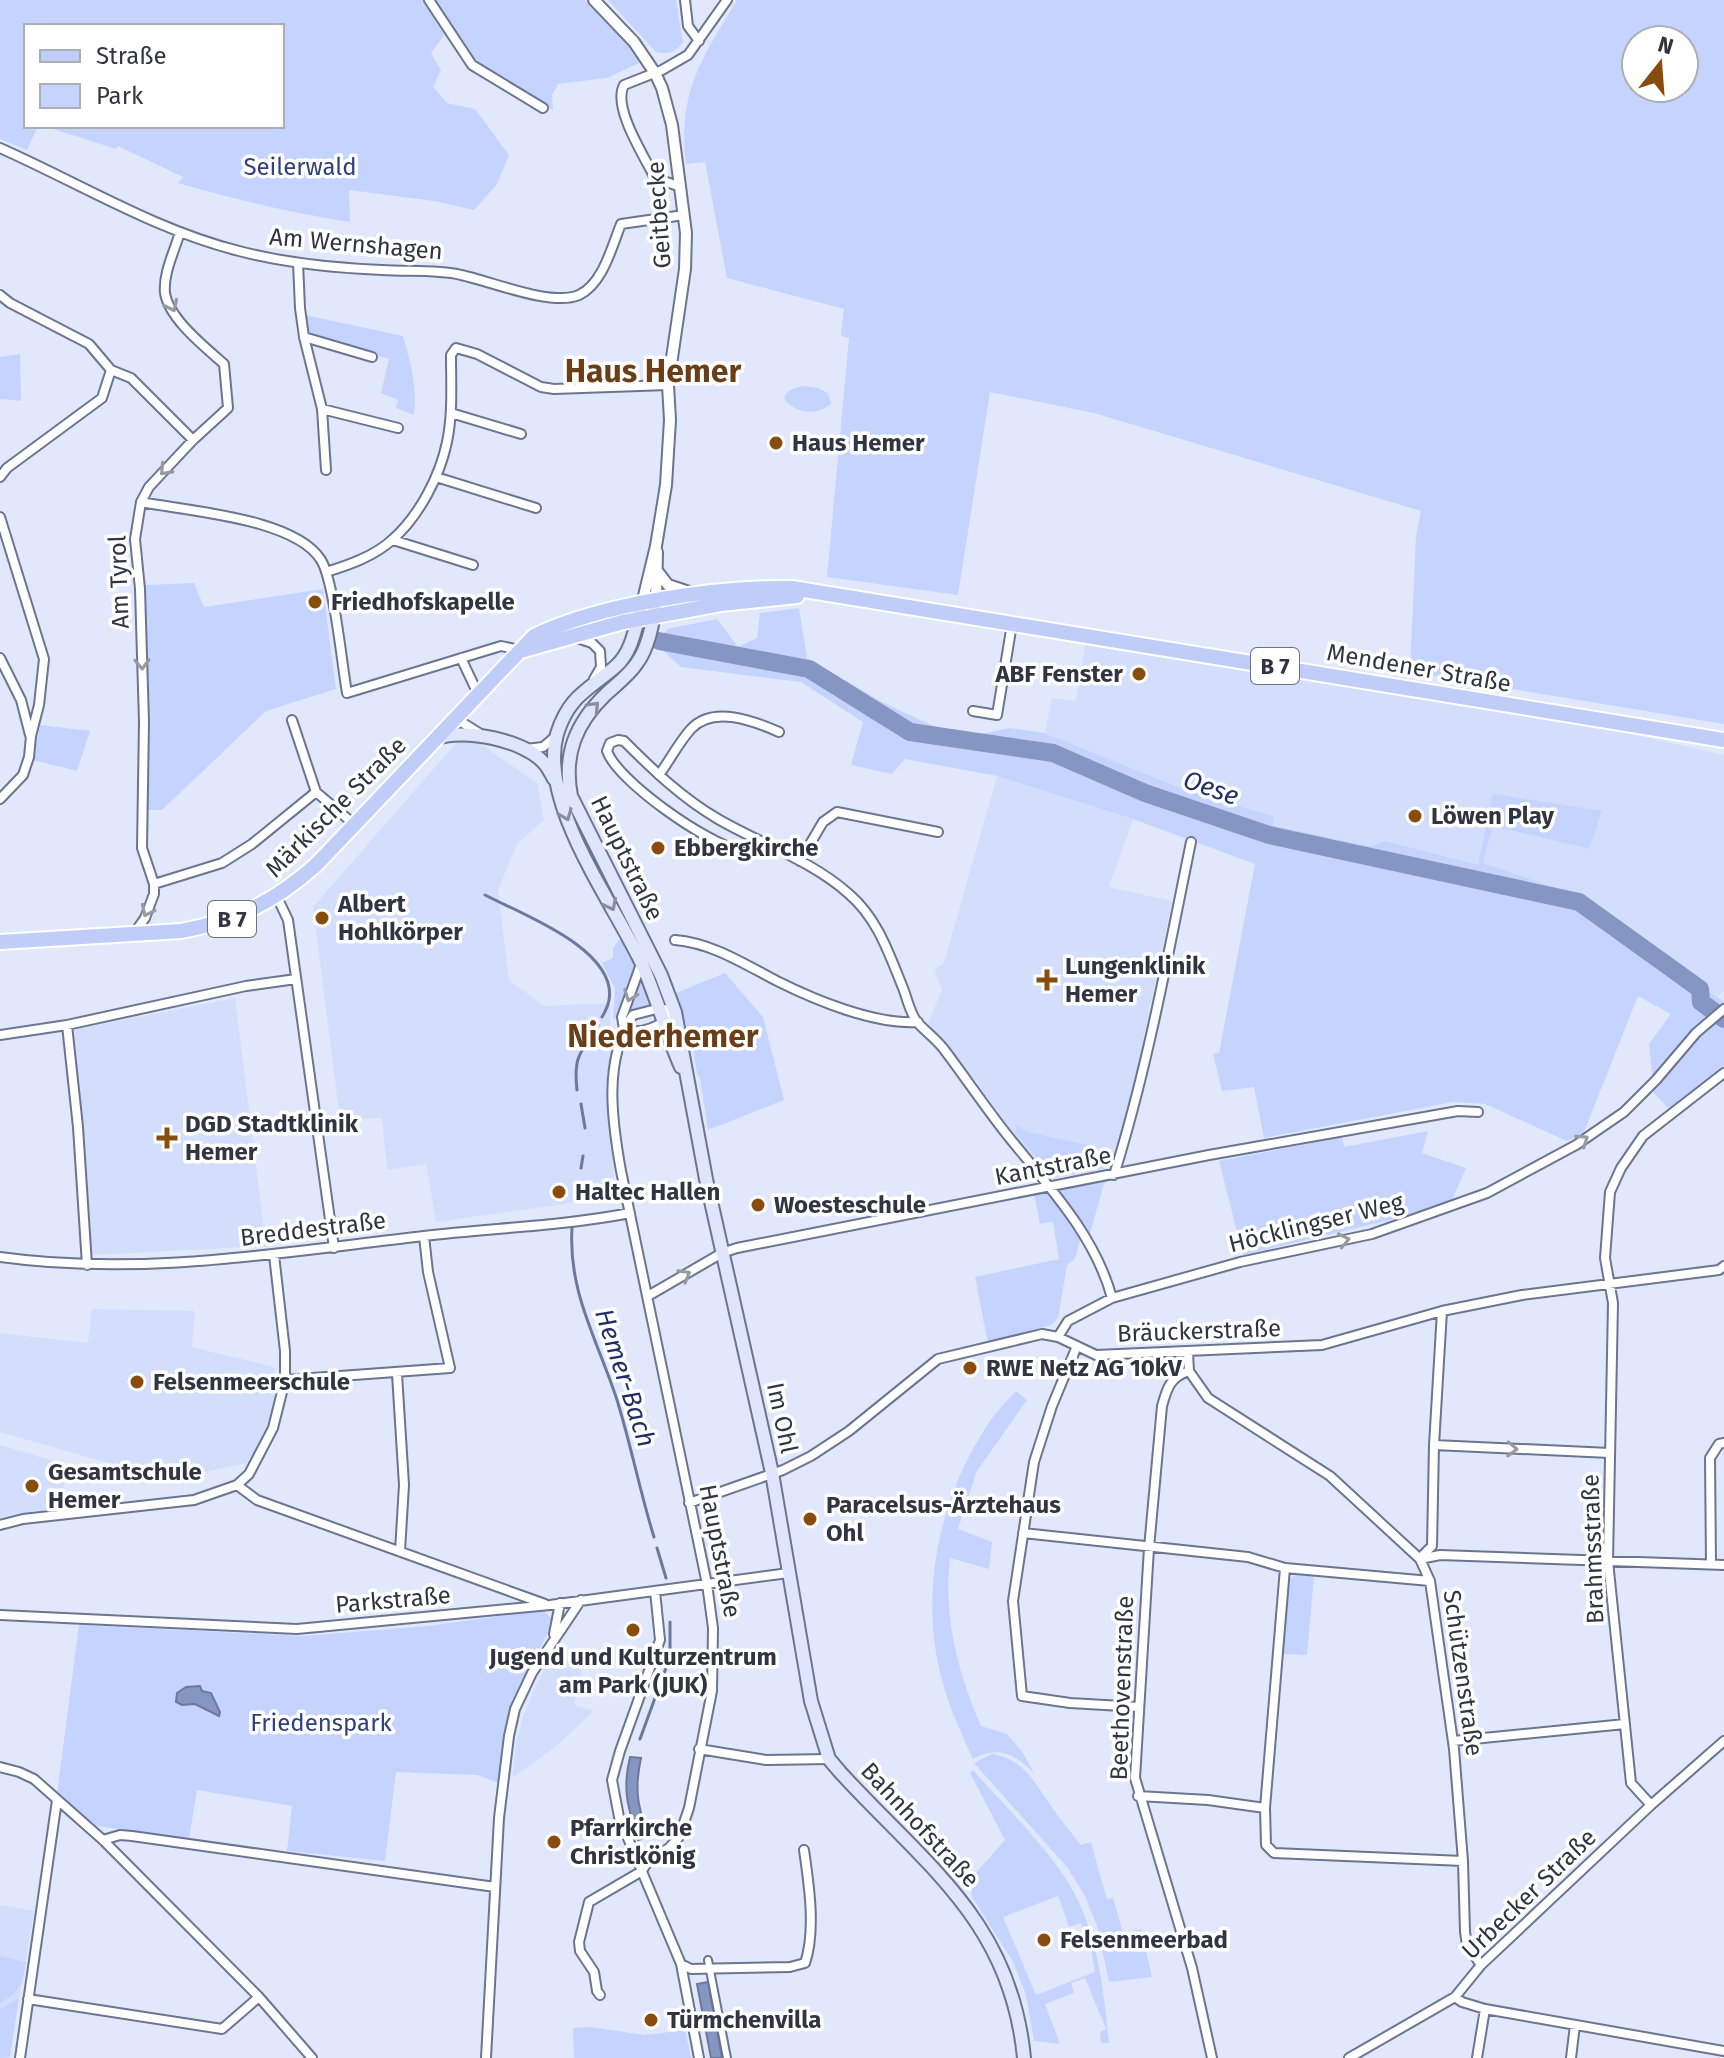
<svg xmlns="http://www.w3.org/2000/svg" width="1724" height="2058" font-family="'Fira Sans',sans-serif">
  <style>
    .built { fill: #d3defc }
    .green { fill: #c5d4ff; fill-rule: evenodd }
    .water { fill: #8696c3; stroke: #6c799c; stroke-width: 2 }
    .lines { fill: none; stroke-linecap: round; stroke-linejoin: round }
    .stream { stroke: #6c799c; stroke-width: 3 }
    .river { stroke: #8696c3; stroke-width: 18 }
    .pedestrian-casing { stroke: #6b7590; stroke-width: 10 }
    .minor-casing { stroke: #6b7590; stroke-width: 12 }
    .tertiary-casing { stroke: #6b7590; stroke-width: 14 }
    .secondary-casing { stroke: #6b7590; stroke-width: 16 }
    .primary-casing { stroke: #fff; stroke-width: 18 }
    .pedestrian { stroke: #fff; stroke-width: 6 }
    .minor { stroke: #fff; stroke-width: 8 }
    .tertiary { stroke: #fff; stroke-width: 10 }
    .secondary { stroke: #dfe6fb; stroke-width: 12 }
    .primary { stroke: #bfcdf8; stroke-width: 14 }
    .oneway { stroke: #989aa0 }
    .oneway2 { stroke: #888e9e }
    .poi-dot { fill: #894c0c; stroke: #fff; stroke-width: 3 }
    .labels { text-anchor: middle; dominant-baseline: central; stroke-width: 7; stroke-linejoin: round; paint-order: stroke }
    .shield { fill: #fff; stroke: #6f727a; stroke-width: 2 }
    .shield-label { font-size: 22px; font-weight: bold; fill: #313541 }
    .park-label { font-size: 24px; fill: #30407a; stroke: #fff }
    .street-label { font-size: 24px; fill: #313541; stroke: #fff }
    .poi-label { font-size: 24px; font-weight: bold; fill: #313541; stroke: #fff; text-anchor: start }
    .water-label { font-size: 26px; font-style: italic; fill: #212f67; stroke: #fff }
    .district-label { font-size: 32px; font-weight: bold; fill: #6a3f18; stroke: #fff }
  </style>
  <rect width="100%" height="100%" fill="#e1e8fb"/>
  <path class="built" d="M1085,645L1623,732L1724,755V990L1718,997L1574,894L1483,864L1493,826L1589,849L1493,794L1478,866L1385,841L1371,846L1273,824V816L1188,791L1045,733L1052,698L1076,701Z
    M476,741L537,783L544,820L517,844L498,890L509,980L544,1006L610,1003L614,1197L436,1222L426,1164L387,1170L382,1118L340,1120L313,907L457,742Z
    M997,776L1133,819L1109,887L1172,901L1129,1108L1111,1168L1045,1180L983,1102L928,1023L942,990L934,970L944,963Z
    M235,998L266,1246L91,1255L72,1030Z
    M92,1309L195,1311L192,1347L274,1367L275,1396L268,1421L258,1447L246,1463L168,1480L0,1432V1333L88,1343Z
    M0,1445L68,1465L59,1507L0,1517Z
    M553,1653L582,1669L574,1705L594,1711L554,1748L512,1778L516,1744L523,1716L535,1687Z
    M0,1905L34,1911L9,2058H0Z"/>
  <path class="green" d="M0,0H584L624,40L639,63L607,78L558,84L552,95L553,110L474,62L451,30L444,35L431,53L441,70L433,87L447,103L475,109L509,155L497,184L474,210L434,201L349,190L350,222C291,213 235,199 178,183L183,177L118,146L116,149L44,126H282V26H26V126H38L27,150L0,139Z
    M608,0H676L683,43C675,52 668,55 656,52Z
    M737,0H1724V724L1410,672L1416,536L1421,511L1094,413L990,392L958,595L827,577L849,338L841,336L844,309L727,278L705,162L686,164C677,93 702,58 737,0ZM1684,40V88H1636V40Z
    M305,315L403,336C411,363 417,387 414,415L396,408L398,400L381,393L389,359L307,336Z
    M20,354L21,401L0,399V357Z
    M804,386L818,388L828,393L831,404C817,416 794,414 784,398C787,389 795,388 804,386Z
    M194,583L204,607L323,589L336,689L266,711L162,810H146L148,723L145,585Z
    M799,608L807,658L882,702L940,729L981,734L1010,728L1045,733L1188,791L1273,816V825L1371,846L1385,841L1478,865L1493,794L1602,811L1589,849L1493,826L1483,863L1574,894L1724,1002V1065L1670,1110L1654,1093L1649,1044L1671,1014L1638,996L1584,1132L1567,1141L1485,1104L1453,1102L1264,1138L1254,1087L1222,1091L1213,1054L1219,1053L1255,864L1133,819L997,776L905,759L892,774L851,765L863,722L801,682L681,667L659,647L667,629L717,619L738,647L757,638L760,613Z
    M40,725L90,731L77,771L33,760Z
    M622,936L656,1004L613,1019L615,988L602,963L613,958V948Z
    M725,973L763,1017L784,1100L708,1130L700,1078L697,1073L692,1044L676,993Z
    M1017,1126L1028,1132L1091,1146L1110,1156L1108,1167L1053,1177L1015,1132Z
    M1428,1131L1422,1153L1466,1168L1450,1204L1424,1212L1243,1255L1219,1161L1342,1137L1344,1147Z
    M1109,1177L1104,1184L1089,1237L1051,1187Z
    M1047,1189L1081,1236L1075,1259L1067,1265L1058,1318L1051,1325L988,1343L975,1277L1059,1259L1053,1222L1040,1224L1034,1193Z
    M1016,1391L1027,1400L977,1471L958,1529L992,1542L989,1569L950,1558C943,1617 958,1672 981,1726L1007,1734L1023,1753L1034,1773C1015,1754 998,1745 973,1759C960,1730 947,1703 940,1672C920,1591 940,1498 985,1429C993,1415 1005,1403 1016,1391Z
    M1295,1575H1314L1307,1655L1281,1654L1287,1581Z
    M543,1610L552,1619V1625L511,1704L499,1783L477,1775L396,1772L385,1861L287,1851L292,1806L197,1790L189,1839L97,1826L57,1794L79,1625L303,1636L428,1626Z
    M992,1754C1023,1759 1033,1780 1049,1803C1059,1818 1070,1831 1081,1845L1091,1842L1107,1900L1113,1898L1123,1933L1141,1929L1152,1977L1109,1982L1097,1926L1084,1894L1067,1867L974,1763Z
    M973,1770C1001,1802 1038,1838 1062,1873C1097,1923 1103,1984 1109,2043H1101L1100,2032L1106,2029L1085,1978L1071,1983L1074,1993L1045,2004L1060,2044L1034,2041L1026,1995L1013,1962L971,1895L975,1874L1005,1840L970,1773ZM1058,1896L1069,1927L1081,1923L1091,1949L1095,1972L1036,1995L1003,1917Z
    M0,1956L26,1962C22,1986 21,1990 0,2003Z
    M19,1998L10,2057L0,2058V2009Z
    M590,2027L645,2035L685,2030L691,2058H574L573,2028Z"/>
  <path class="water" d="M200,1686L202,1691L211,1693L220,1712L219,1716L195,1704L182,1705L176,1702L177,1693L186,1687Z
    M630,1757L641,1758C634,1790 638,1806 648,1837L638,1840C628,1808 622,1790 630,1757Z
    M708,1982L722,2058H711L697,1984Z"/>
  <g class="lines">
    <path class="stream" d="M485,895C519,913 618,949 609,1000C608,1006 605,1012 602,1017
      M577,1090C573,1056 581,1052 598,1025
      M581,1104L585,1128
      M581,1168L583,1156
      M572,1228C568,1293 598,1341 617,1400C631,1445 640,1492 654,1537
      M657,1548L666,1578
      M640,1739L670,1657V1622"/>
    <path class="river" d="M659,641L809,669L910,732L1053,753L1145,793L1269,835L1579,902L1700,989L1701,1002L1724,1019"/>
    <g class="pedestrian-casing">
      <path id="pedestrian" d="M708,1960L727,2058"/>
    </g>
    <g class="minor-casing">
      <path id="minor" d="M429,0L472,65L543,108
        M685,0L688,26L699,41
        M0,148C79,183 155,230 239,251C285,263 334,268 382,270C408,272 435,269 461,275C491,281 551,307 579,295C603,284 612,246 621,224L684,215
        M681,187L655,178C644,156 612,107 624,85L662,70L688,55L727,0
        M298,263L300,308L304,337L322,409L326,470
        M0,295L10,303L89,344L111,370L131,378L193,440
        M304,337L372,357
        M322,409L398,428
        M451,413L521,434
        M0,477L7,468L102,398L111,370
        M436,477L536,508
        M141,502C187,511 295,518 321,560C334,581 342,665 347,693L501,646L520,650
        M0,517L44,659L39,705L31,736L29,757L23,775L0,799
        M393,540L473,565
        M326,572C349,565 375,556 393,539C419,516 440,476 447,442C453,413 451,384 451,355L456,348L477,354L541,387L554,389L668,385
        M577,638L592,643L600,651L601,667L594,679
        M0,658L21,700L30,735
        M461,658L478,694
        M973,711L997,715L1012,624
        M292,720L316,792L355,825
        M452,721L463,723L479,733
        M526,749L543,747L556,736
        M659,775C670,760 679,742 691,729C713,705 754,721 779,732
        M770,845C761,850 750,854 740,851C707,843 618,782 607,751L610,743L618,740L624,741C653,770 682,798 718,819C761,844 811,860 849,894C878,919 889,954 903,988C907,998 910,1013 917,1022C925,1031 935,1038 943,1048C965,1077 985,1107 1008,1136C1048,1186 1095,1235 1112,1298
        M800,861L823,822L837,812L938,832
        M154,884L222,863L252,844L316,792
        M277,897L288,920L334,1248
        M133,935L145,918L154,894V884L142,848L144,722L140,589L135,539L141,502L149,487L193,440L228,408L224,364C205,347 169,319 165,293C163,273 175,250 180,232
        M675,940C712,943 744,964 777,981C815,1000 875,1025 918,1022
        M67,1025L78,1127L87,1265
        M624,1029L622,1017L641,964
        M0,1035L67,1025L246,986L296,979
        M1114,1175C1148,1066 1168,954 1191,842
        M0,1257C142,1277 283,1252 424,1236C492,1228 563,1226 630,1213
        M648,1296L722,1253L737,1248L1209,1155L1458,1111L1478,1112
        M1058,1337L1068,1321L1112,1298L1240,1262L1372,1234L1487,1193L1576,1145L1624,1112L1656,1080L1696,1033L1724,1009
        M1077,1346L1052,1406L1034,1462L1013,1601L1022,1696L1070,1703L1139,1707
        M1188,1353L1189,1371L1208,1398L1330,1476L1420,1559L1430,1581L1454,1749L1463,1861L1465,1932L1467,1945L1481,1965
        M1189,1371C1170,1377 1167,1388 1162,1406L1149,1548L1135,1778L1192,1968L1212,2058
        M397,1374L404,1485L400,1551
        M285,1380L450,1368L428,1272L424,1236
        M1434,1445L1610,1453
        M237,1485L257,1500L545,1604
        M689,1503L783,1470L811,1456L849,1431L938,1359L1042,1334L1058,1337L1096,1355L1322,1345L1442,1311L1522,1295L1719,1270L1724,1266
        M0,1525L23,1519L194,1500L237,1485L249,1474L273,1428L285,1380V1351L274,1255
        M1023,1533L1248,1557L1285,1568L1430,1581
        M1420,1558L1432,1546L1434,1445L1442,1311
        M1420,1559L1440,1555L1724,1565
        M1711,1564L1710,1458L1719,1444L1724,1443
        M655,1591L660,1640L620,1751L612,1780L619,1817L681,1964L699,2058
        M0,1615L297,1629L550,1605L788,1573
        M554,1634L560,1603
        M1453,1741L1625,1724
        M699,1749L766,1760L829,1759
        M0,1767L19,1772L34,1779L103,1840L259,1997L312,2058
        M1138,1796L1208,1800L1265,1808L1266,1845L1274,1853L1463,1861
        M1651,1805L1631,1783L1608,1561L1613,1303L1605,1258L1610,1192L1621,1168L1643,1136L1724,1073
        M1265,1808L1285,1568
        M103,1840L120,1835L132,1836L495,1887
        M681,1964L691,1969L790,1967L805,1963C816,1931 809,1884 804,1850
        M600,1995L597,1991L594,1972L580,1951L579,1942L589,1902L642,1871L648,1861L669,1848L679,1837L689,1808L712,1691L713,1628L707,1584L621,1171C612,1121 603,1060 633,1015L660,1008L675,1012C663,1025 641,1036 624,1029
        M1455,1997L1462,2002L1485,2009L1724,2051
        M28,1999L222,2029L259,1997
        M20,2058L57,1800
        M486,2058L499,1818L509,1736L515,1709L532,1673L581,1600
        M1349,2058L1455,1997L1481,1965L1651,1805L1724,1741
        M1477,2058L1485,2009
        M1571,2058L1575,2025"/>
    </g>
    <g class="tertiary-casing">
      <path id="tertiary" d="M594,0L634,42L655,73L662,88L672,125L686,233L685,269L668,385L670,420L666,485L656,546L642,604
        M658,572L668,585L692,593
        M656,602L657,552"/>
    </g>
    <g class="secondary-casing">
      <path id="secondary" d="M655,609C652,626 648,648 637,663C629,675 617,684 606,694C576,723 563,754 571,796L661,975L675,1012L706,1179L772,1473L811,1701L829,1759L840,1772C925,1865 1011,1921 1024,2058
        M640,611C635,630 631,653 616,666C589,690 569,695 557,734C538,803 613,902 642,964C657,998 666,1033 681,1067
        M437,738C464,728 524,740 544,763C548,767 551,774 554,779"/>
    </g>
    <g class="primary-casing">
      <path id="primary" d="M524,650L623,622L721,604L797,596
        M0,942L181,931C236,921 274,902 316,865L534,636C603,603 716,587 792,588L1724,740"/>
    </g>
    <use href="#pedestrian" class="pedestrian"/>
    <use href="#minor" class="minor"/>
    <use href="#tertiary" class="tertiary"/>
    <use href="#secondary" class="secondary"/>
    <use href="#primary" class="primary"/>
  </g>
  <defs><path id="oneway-chevron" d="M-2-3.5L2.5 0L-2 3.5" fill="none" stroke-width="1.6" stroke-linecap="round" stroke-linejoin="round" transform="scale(2)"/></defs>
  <g class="oneway">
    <use href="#oneway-chevron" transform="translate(172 306) rotate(64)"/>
    <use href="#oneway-chevron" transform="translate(165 470) rotate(133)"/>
    <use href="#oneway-chevron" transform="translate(142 664) rotate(88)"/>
    <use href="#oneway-chevron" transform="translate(147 911) rotate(116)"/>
    <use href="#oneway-chevron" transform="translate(630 996) rotate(110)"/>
    <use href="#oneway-chevron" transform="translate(1583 1140) rotate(-34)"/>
    <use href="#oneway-chevron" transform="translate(1344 1240) rotate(-12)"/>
    <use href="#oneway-chevron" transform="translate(685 1275) rotate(-30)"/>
    <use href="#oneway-chevron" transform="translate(1512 1449) rotate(2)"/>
  </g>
  <g class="oneway2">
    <use href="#oneway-chevron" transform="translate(594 707) rotate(-46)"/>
    <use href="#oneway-chevron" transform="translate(566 815) rotate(68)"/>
    <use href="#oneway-chevron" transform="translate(611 905) rotate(63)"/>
  </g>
  <g class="poi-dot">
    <circle cx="776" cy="443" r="8"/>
    <circle cx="315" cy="602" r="8"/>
    <circle cx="1139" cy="674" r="8"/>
    <circle cx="1415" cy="816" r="8"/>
    <circle cx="658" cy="848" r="8"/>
    <circle cx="322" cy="918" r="8"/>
    <path d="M1043 968h8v8h8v8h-8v8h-8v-8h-8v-8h8z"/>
    <path d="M163 1126h8v8h8v8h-8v8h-8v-8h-8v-8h8z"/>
    <circle cx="559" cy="1192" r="8"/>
    <circle cx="758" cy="1205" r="8"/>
    <circle cx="970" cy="1368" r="8"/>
    <circle cx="137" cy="1382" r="8"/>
    <circle cx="32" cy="1486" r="8"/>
    <circle cx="810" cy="1519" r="8"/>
    <circle cx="633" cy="1630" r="8"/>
    <circle cx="554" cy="1842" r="8"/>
    <circle cx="1044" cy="1940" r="8"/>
    <circle cx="651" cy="2020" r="8"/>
  </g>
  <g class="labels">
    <g class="shield">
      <rect x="1251" y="648" width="48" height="36" rx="6"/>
      <rect x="208" y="901" width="48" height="36" rx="6"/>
    </g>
    <g class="shield-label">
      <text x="1275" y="666">B 7</text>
      <text x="232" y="919">B 7</text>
    </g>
    <g class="park-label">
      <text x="300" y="167">Seilerwald</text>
      <text x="321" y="1723">Friedenspark</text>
    </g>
    <g class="street-label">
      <text transform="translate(659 215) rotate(-94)">Geitbecke</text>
      <text transform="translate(356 244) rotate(5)">Am Wernshagen</text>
      <text transform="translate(119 582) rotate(-92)">Am Tyrol</text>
      <text transform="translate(1419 668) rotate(10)">Mendener Straße</text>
      <text transform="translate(336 807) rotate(-45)">Märkische Straße</text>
      <text transform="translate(627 858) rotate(64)">Hauptstraße</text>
      <text transform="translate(1053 1166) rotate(-11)">Kantstraße</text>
      <text transform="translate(1316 1223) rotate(-14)">Höcklingser Weg</text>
      <text transform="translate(313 1229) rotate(-7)">Breddestraße</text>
      <text transform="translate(1199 1331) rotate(-2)">Bräuckerstraße</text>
      <text transform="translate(782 1418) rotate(78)">Im Ohl</text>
      <text transform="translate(1593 1549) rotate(-92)">Brahmsstraße</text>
      <text transform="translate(720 1551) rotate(79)">Hauptstraße</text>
      <text transform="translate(393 1600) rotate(-5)">Parkstraße</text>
      <text transform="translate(1463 1673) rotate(82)">Schützenstraße</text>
      <text transform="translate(1122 1688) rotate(-88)">Beethovenstraße</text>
      <text transform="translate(920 1825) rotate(47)">Bahnhofstraße</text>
      <text transform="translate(1529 1894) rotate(-44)">Urbecker Straße</text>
    </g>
    <g class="poi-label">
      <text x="792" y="443">Haus Hemer</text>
      <text x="331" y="602">Friedhofskapelle</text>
      <text x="1123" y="674" text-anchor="end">ABF Fenster</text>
      <text x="1431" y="816">Löwen Play</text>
      <text x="674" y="848">Ebbergkirche</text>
      <text x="338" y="904">Albert<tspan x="338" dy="28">Hohlkörper</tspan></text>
      <text x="1065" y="966">Lungenklinik<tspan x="1065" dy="28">Hemer</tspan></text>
      <text x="185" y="1124">DGD Stadtklinik<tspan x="185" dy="28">Hemer</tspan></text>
      <text x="575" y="1192">Haltec Hallen</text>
      <text x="774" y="1205">Woesteschule</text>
      <text x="986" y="1368">RWE Netz AG 10kV</text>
      <text x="153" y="1382">Felsenmeerschule</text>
      <text x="48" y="1472">Gesamtschule<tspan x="48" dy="28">Hemer</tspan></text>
      <text x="826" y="1505">Paracelsus-Ärztehaus<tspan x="826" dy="28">Ohl</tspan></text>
      <text x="633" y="1657" text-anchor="middle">Jugend und Kulturzentrum<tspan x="633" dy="28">am Park (JUK)</tspan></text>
      <text x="570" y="1828">Pfarrkirche<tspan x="570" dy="28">Christkönig</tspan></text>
      <text x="1060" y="1940">Felsenmeerbad</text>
      <text x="667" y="2020">Türmchenvilla</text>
    </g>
    <g class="water-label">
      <text transform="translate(1211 788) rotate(19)">Oese</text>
      <text transform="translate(625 1378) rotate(72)">Hemer-Bach</text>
    </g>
    <g class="district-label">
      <text x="653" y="371">Haus Hemer</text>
      <text x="663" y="1036">Niederhemer</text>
    </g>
  </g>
  <rect x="24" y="24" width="260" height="104" fill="#ffffff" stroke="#adaeb3" stroke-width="2"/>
  <rect x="40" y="50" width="40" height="12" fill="#bfcdf8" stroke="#adaeb3" stroke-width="2"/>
  <text x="96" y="64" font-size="24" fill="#313541">Straße</text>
  <rect x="40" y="84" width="40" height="24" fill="#c5d4ff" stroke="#adaeb3" stroke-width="2"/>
  <text x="96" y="104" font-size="24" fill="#313541">Park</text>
  <g transform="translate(1660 64) rotate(17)"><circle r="38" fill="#ffffff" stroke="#adaeb3" stroke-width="2"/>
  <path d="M0-6L14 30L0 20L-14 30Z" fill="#894c0c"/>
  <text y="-12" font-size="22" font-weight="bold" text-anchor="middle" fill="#313541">N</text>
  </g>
</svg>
